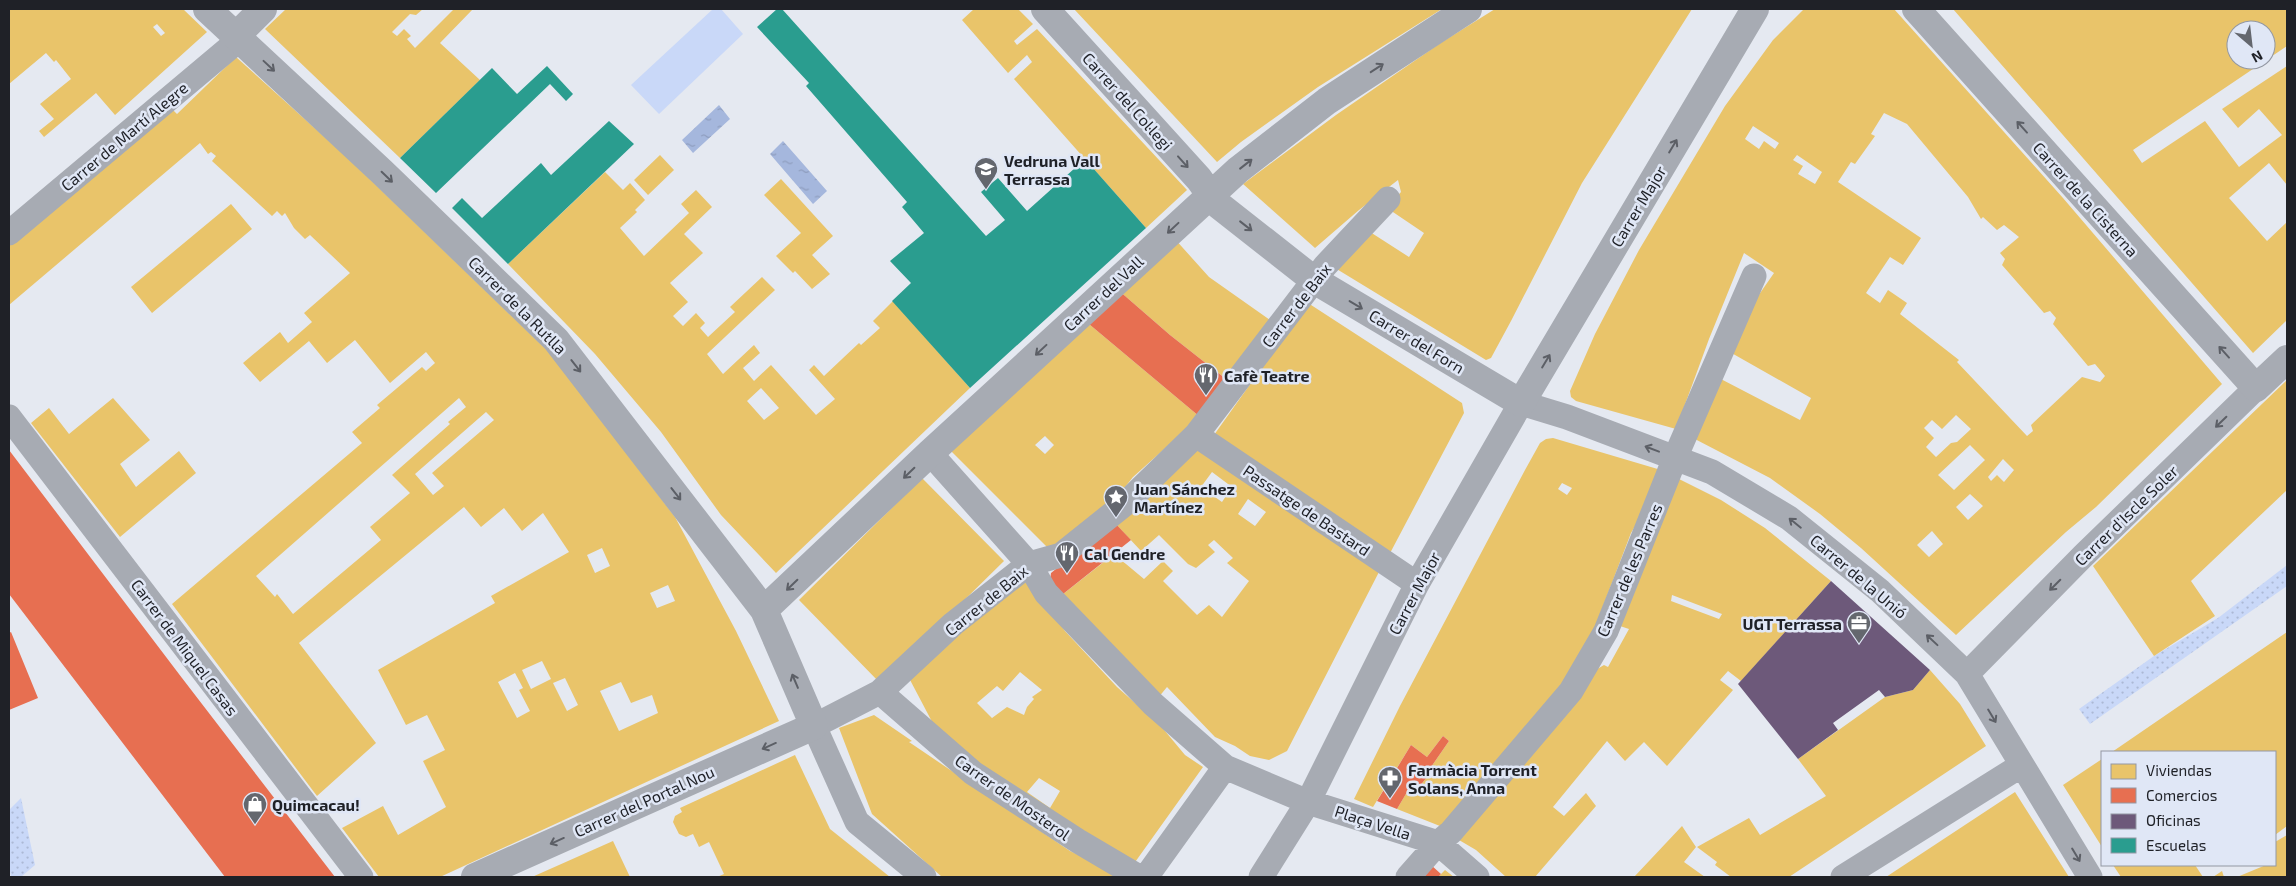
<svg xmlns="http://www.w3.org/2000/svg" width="2296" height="886" font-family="'Exo 2',sans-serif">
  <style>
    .green { fill: #c9d8f8 }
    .park { fill: url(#park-dots) }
    .water { fill: url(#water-ripples) }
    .homes { fill: #e9c46a; fill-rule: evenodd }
    .shops { fill: #e76f51 }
    .offices { fill: #6d597a }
    .schools { fill: #2a9d8f }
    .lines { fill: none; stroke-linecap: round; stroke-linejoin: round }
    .pedestrian { stroke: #a7abb3; stroke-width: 25 }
    .minor { stroke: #a7abb3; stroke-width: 28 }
    .oneway { stroke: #5c5f66 }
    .labels { text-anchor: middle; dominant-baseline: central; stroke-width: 5; stroke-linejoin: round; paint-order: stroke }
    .street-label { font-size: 16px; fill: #1f2127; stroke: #e0e7f6 }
    .poi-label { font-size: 16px; font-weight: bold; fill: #1f2127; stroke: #e0e7f6; text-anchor: start }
  </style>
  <defs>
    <pattern id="park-dots" width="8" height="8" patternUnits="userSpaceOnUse" patternTransform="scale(1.25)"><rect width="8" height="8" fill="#c9d8f8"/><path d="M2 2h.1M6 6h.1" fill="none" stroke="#acb9d5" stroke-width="1.8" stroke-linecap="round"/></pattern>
    <pattern id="water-ripples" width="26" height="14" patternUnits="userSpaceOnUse" patternTransform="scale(1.25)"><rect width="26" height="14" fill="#a5b7dd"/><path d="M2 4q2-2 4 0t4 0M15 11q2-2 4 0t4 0" fill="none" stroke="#8e9dbe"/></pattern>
  </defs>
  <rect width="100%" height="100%" fill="#e5e9f1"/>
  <path class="green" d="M713,9H721L743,34L659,114L631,85Z"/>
  <path class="park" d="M2287,565V586L2090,724L2079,709L2154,656L2218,618Z
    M21,798L35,865L21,877H11L9,866V810Z"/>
  <path class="water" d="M719,105L730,119L693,153L682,140Z
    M783,141L827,191L813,204L770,154Z"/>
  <path class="homes" d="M9,9H183L207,32L115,115L96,93L44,137L39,131L54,119L40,104L71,79L56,60L54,62L46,53L9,84ZM157,24L165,33L161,36L153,27Z
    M286,9H423L416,15L410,14L392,32L397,36L404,29L411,36L407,39L415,48L454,9H473L440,43L480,80L400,158L265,29Z
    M974,9H1018L1033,24L1014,41L1017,45L1037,29L1187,190L1146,228L1014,79L1032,62L1027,55L1008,73L962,20Z
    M1074,9H1442L1318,87L1241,142L1217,162Z
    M1495,9H1692L1582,183L1511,321L1491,358L1486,360L1335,268L1367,230L1409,257L1424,233L1387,208L1401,192L1398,180L1359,210L1315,248L1243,184L1336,115L1439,44Z
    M1804,9H1894L2063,198L2222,384L2096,507L2066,532L1956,635L1861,548L1820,514L1770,478L1691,437L1717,377L1800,420L1811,398L1728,351L1740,322L1774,273L1744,253L1709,339L1676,429L1576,401L1571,397L1570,391L1595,334L1639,250L1725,106L1773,40ZM1884,113L1907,124L1968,197L1981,219L1983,217L1997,230L2004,225L2019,237L2000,253L2005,259L2002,265L2044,313L2050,311L2056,318L2053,324L2088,366L2095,364L2105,376L2100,382L2082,377L2031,425L2033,431L2027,436L1957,362L1959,360L1900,314L1907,303L1888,290L1880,303L1866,293L1890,257L1903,265L1921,238L1838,182L1851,162L1855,164L1875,136L1871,134ZM1753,126L1779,143L1775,149L1764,141L1759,149L1745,139ZM1797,155L1822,172L1815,184L1798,174L1803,166L1793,160ZM1956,415L1971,429L1957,442L1951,443L1936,457L1926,447L1934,438L1924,428L1932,420L1942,429ZM1970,445L1985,460L1954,490L1938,475ZM2003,459L2014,470L2004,482L1997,475L1991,481L1988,477ZM1970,494L1983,506L1968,520L1956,507ZM1932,531L1943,544L1929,557L1917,545Z
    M1953,9H2287V46L2133,150L2142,163L2205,121L2239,167L2282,135L2259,109L2238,128L2222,109L2287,66V185L2269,163L2229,198L2267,241L2287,222V320L2253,353ZM2236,30H2266V60H2236Z
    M236,57L350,160L552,355L675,517L736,631L779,721L440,877H379L342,828L383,806L398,835L446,807L423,761L445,750L427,715L406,725L378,670L495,603L491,596L569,552L543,513L522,531L504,508L481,527L464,507L299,643L376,743L317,796L172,604L362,443L352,432L380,408L377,405L422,367L426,371L435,363L426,352L390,383L355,340L327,363L309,341L260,382L243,363L280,332L288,343L312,322L304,313L350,273L310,235L305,239L294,228L285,213L282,216L277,211L272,216L212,161L216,156L211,152L208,154L200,143L9,305V243L171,108L177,114ZM459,398L466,407L448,422L450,424L392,475L410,493L370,527L381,540L293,614L277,594L275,597L256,576ZM486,412L494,420L432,473L444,486L433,495L415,474ZM602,548L610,566L595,573L587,555ZM668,585L675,601L657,608L650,593ZM542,661L551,679L531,689L522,670ZM515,673L523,688L519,690L530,711L517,718L498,682ZM565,678L578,705L567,711L553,683ZM621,682L631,703L652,695L658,713L619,731L600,691Z
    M660,155L674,170L648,195L634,180Z
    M605,172L623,190L630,183L645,200L635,210L637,212L620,228L644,256L689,213L681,204L696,190L712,207L684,234L703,253L670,283L688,302L673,316L683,326L696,313L705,323L700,328L708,337L735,312L730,307L762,277L775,290L707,354L723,374L754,345L760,353L743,368L754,381L771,365L816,415L835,399L809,370L814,365L824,376L859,343L861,345L880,328L873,321L893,301L970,388L776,573L721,515L661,432L595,354L508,264ZM761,388L779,408L764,420L747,401Z
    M781,179L833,236L812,255L830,274L812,289L795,271L793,273L776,256L801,233L764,195Z
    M231,204L252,229L152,313L131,287Z
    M1174,238L1209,277L1270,320L1231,383L1170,335L1117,289Z
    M1308,303L1462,403L1464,413L1388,557L1214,435Z
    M1083,319L1200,417L1133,477L1106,511L1053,553L949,449ZM1045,436L1054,445L1045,454L1035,445Z
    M2287,380V490L2191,581L2215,616L2154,656L2093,566Z
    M113,398L150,440L120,464L136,487L179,451L196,473L120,537L31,423L49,408L69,434Z
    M1553,438L1661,470L1641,516L1631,533L1584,656L1445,828L1397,809L1413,782L1419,787L1431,772L1429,770L1449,741L1443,736L1427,757L1411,745L1373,807L1354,799L1400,706L1525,470L1540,443L1546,439ZM1562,483L1572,488L1567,495L1558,489Z
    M1196,449L1380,570L1287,751L1269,760L1250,756L1235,746L1215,737L1167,687L1158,698L1058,598L1114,554L1144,579L1163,561L1173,571L1163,581L1197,615L1209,605L1222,617L1249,581L1227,563L1233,558L1214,540L1208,545L1215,552L1196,568L1188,564L1159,535L1141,551L1114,522ZM1212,472L1232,487L1222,502L1201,487ZM1248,499L1266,512L1255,526L1238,514Z
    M1675,477L1721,500L1765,528L1831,581L1741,681L1728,671L1720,680L1733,690L1667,766L1644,742L1625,761L1607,741L1553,807L1564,816L1586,793L1596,806L1535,877H1506L1476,850L1459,840L1587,675L1604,665L1608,667L1629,629L1620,626ZM1672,595L1722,614L1719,619L1671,601Z
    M922,478L1004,561L880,683L799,600Z
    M1022,578L1054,616L1065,631L1117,687L1160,725L1185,755L1203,767L1133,865L1043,816L939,735L909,678ZM1020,672L1042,690L1032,697L1034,699L1027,707L1024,715L1007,707L992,718L977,703L997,686L1003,691ZM1039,778L1060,791L1050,808L1027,792Z
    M2287,632V826L2275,835V752H2112Z
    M1930,670L1960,704L1986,746L1789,877H1731L1715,865L1717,862L1697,847L1749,818L1760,835L1826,796L1798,759L1885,697L1913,690Z
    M874,715L912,741L909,742L1070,851L1126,877H942L872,814L839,728Z
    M795,755L830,829L890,877H717L724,874L709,842L699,847L693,834L686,837L679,834L673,822L675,816L682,812L680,808Z
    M2102,759V847L2063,785Z
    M2015,792L2069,877H1886Z
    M1682,826L1696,847L1684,862L1705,877H1634Z
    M2287,835V877H2237L2266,865H2275V842Z
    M613,841L630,877H532Z
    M2113,865H2195L2203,877H2121Z
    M1445,870L1454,877H1438Z
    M2222,871L2224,877H2213Z"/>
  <path class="shops" d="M1117,289L1170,335L1231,383L1200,417L1083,319Z
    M9,450L182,678L335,877H225L9,594Z
    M1114,522L1131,540L1058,598L1049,589L1051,573Z
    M11,632L38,698L9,710V633Z
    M1443,736L1449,741L1429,770L1431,772L1419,787L1413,782L1397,809L1377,801L1411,745L1427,757Z
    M1431,865L1441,874L1438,877H1420Z"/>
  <path class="offices" d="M1831,581L1930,670L1913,690L1885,697L1879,690L1833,723L1838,730L1798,759L1738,684Z"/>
  <path class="schools" d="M777,9H782L986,236L1005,220L981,192L998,178L1027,211L1085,159L1146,228L970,388L892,301L911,283L890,261L924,233L902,207L907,202L806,86L809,83L757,27Z
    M547,66L573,94L566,101L550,84L436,193L400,158L492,68L517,94Z
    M609,121L634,144L508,264L452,208L462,198L482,218L541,163L551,175Z"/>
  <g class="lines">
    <path class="pedestrian" d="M9,233L234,44L236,36
      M1521,403L1567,417L1712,472L1789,518L1880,591L1967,674L2090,877
      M9,417L361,877
      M1196,435L1417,584
      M930,453L1029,564L1046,593L1153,704L1225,767L1308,802L1438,843L1477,877
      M1967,674L2083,556L2256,388
      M880,692L973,773L1078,841L1139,877
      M924,877L857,822L814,726L880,692L953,624L1029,564L1061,555L1126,503L1196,435L1325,266L1388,199
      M1146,877L1225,767
      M1261,877L1308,802L1417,584L1521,403
      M1408,877L1438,843L1451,832L1571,691L1606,631L1675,458L1754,276
      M1843,877L2022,765"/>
    <path class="minor" d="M207,9L382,172L556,340L764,610L814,726L475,877
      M1045,9L1199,179L1216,203L1314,280L1521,403L1755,9
      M1916,9L2256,388L2287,359
      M236,36L263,9
      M764,610L930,453L1238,170L1327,101L1468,9"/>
  </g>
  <defs><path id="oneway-shaft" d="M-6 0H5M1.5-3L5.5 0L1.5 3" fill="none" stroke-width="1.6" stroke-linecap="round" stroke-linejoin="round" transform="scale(1.25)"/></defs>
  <g class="oneway">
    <use href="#oneway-shaft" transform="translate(269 66) rotate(43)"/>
    <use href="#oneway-shaft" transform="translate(1377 68) rotate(-33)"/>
    <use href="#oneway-shaft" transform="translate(2022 127) rotate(-132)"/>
    <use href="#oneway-shaft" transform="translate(1673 146) rotate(-59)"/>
    <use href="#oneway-shaft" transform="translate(1183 162) rotate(48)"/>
    <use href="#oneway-shaft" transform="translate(1246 164) rotate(-38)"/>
    <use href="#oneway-shaft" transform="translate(387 177) rotate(44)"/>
    <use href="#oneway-shaft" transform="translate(1246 226) rotate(38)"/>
    <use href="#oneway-shaft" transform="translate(1173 228) rotate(137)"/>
    <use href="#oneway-shaft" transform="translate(1356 305) rotate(31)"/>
    <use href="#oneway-shaft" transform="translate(1041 350) rotate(137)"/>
    <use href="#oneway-shaft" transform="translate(2224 352) rotate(-132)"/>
    <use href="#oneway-shaft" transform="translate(1546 361) rotate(-59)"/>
    <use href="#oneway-shaft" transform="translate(576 366) rotate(52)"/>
    <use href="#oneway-shaft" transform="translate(2221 422) rotate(136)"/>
    <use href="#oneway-shaft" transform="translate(1652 449) rotate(-159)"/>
    <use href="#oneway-shaft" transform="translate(909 473) rotate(136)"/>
    <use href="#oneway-shaft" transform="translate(676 494) rotate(52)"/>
    <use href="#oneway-shaft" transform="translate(1795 523) rotate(-141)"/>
    <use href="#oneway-shaft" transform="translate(792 585) rotate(136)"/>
    <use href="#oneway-shaft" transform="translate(2055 585) rotate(135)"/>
    <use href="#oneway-shaft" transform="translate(1932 640) rotate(-137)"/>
    <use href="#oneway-shaft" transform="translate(795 681) rotate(-113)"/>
    <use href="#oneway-shaft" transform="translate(1992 716) rotate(59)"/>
    <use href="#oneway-shaft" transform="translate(769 746) rotate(156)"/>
    <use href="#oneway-shaft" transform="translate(557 841) rotate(156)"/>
    <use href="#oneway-shaft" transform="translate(2076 855) rotate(59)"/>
  </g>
  <defs>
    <g id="school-pin" transform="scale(1.25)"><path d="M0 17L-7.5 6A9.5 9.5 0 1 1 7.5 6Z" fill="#64676e" stroke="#e0e7f6"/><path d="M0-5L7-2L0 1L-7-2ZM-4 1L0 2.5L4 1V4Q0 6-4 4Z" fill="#fff"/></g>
    <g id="restaurant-pin" transform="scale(1.25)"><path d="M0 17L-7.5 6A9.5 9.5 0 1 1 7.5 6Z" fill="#64676e" stroke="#e0e7f6"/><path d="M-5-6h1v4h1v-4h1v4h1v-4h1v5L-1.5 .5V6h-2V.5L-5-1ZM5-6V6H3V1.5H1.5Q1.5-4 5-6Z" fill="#fff"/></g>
    <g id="sight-pin" transform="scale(1.25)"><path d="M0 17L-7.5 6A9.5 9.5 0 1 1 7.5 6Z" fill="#64676e" stroke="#e0e7f6"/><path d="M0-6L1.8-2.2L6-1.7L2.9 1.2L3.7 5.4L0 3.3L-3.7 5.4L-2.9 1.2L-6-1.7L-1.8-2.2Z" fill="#fff"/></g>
    <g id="office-pin" transform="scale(1.25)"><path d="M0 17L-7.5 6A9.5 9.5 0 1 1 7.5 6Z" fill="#64676e" stroke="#e0e7f6"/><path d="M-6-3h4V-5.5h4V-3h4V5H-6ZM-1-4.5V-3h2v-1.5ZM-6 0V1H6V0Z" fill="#fff"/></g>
    <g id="pharmacy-pin" transform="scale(1.25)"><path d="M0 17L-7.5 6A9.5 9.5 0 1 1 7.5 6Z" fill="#64676e" stroke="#e0e7f6"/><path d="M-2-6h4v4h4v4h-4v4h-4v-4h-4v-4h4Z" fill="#fff"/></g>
    <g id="shop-pin" transform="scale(1.25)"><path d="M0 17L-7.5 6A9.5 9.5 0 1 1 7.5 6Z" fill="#64676e" stroke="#e0e7f6"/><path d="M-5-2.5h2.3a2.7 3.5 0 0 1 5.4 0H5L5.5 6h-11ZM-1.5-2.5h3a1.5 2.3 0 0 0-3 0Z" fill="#fff"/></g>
  </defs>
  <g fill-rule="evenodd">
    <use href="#school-pin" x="986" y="169"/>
    <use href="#restaurant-pin" x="1206" y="375"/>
    <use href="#sight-pin" x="1116" y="497"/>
    <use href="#restaurant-pin" x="1067" y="553"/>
    <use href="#office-pin" x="1859" y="623"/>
    <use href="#pharmacy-pin" x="1390" y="778"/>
    <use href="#shop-pin" x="255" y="804"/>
  </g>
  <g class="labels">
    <g class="street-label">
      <text transform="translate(1128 101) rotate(48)">Carrer del Col·legi</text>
      <text transform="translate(124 136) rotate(-40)">Carrer de Martí Alegre</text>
      <text transform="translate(2086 199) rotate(48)">Carrer de la Cisterna</text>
      <text transform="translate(1638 206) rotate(-59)">Carrer Major</text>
      <text transform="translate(1103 293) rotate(-43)">Carrer del Vall</text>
      <text transform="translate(518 305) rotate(45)">Carrer de la Rutlla</text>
      <text transform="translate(1296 305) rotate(-52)">Carrer de Baix</text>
      <text transform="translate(1417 341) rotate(31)">Carrer del Forn</text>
      <text transform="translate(1307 510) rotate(34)">Passatge de Bastard</text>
      <text transform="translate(2126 515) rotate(-44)">Carrer d'Iscle Soler</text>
      <text transform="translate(1629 570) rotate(-67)">Carrer de les Parres</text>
      <text transform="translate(1859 576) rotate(40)">Carrer de la Unió</text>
      <text transform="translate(1414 593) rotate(-62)">Carrer Major</text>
      <text transform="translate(986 600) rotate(-39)">Carrer de Baix</text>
      <text transform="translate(185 647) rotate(53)">Carrer de Miquel Casas</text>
      <text transform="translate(1013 797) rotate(35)">Carrer de Mosterol</text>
      <text transform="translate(644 801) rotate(-24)">Carrer del Portal Nou</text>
      <text transform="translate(1373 822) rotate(18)">Plaça Vella</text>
    </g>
    <g class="poi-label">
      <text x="1004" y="160">Vedruna Vall<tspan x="1004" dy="18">Terrassa</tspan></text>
      <text x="1224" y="375">Cafè Teatre</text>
      <text x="1134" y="488">Juan Sánchez<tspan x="1134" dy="18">Martínez</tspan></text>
      <text x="1084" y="553">Cal Gendre</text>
      <text x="1842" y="623" text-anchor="end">UGT Terrassa</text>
      <text x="1408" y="769">Farmàcia Torrent<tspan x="1408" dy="18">Solans, Anna</tspan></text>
      <text x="272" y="804">Quimcacau!</text>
    </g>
  </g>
  <rect width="2296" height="886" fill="none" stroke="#1f2127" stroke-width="20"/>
  <rect x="2101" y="751" width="175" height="115" fill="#e0e7f6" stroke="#9398a3"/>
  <rect x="2111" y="764" width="25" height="15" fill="#e9c46a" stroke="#9398a3"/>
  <text x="2146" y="776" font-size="15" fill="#1f2127">Viviendas</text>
  <rect x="2111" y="788" width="25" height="15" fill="#e76f51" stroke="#9398a3"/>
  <text x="2146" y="801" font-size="15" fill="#1f2127">Comercios</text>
  <rect x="2111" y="814" width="25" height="15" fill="#6d597a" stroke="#9398a3"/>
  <text x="2146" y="826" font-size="15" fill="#1f2127">Oficinas</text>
  <rect x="2111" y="838" width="25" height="15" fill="#2a9d8f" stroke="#9398a3"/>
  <text x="2146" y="851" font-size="15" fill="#1f2127">Escuelas</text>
  <g transform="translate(2251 45) rotate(152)"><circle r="24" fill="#e0e7f6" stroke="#9398a3"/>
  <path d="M0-4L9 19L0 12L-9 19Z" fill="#64676e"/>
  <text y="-8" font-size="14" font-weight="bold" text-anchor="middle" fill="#1f2127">N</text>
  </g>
</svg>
